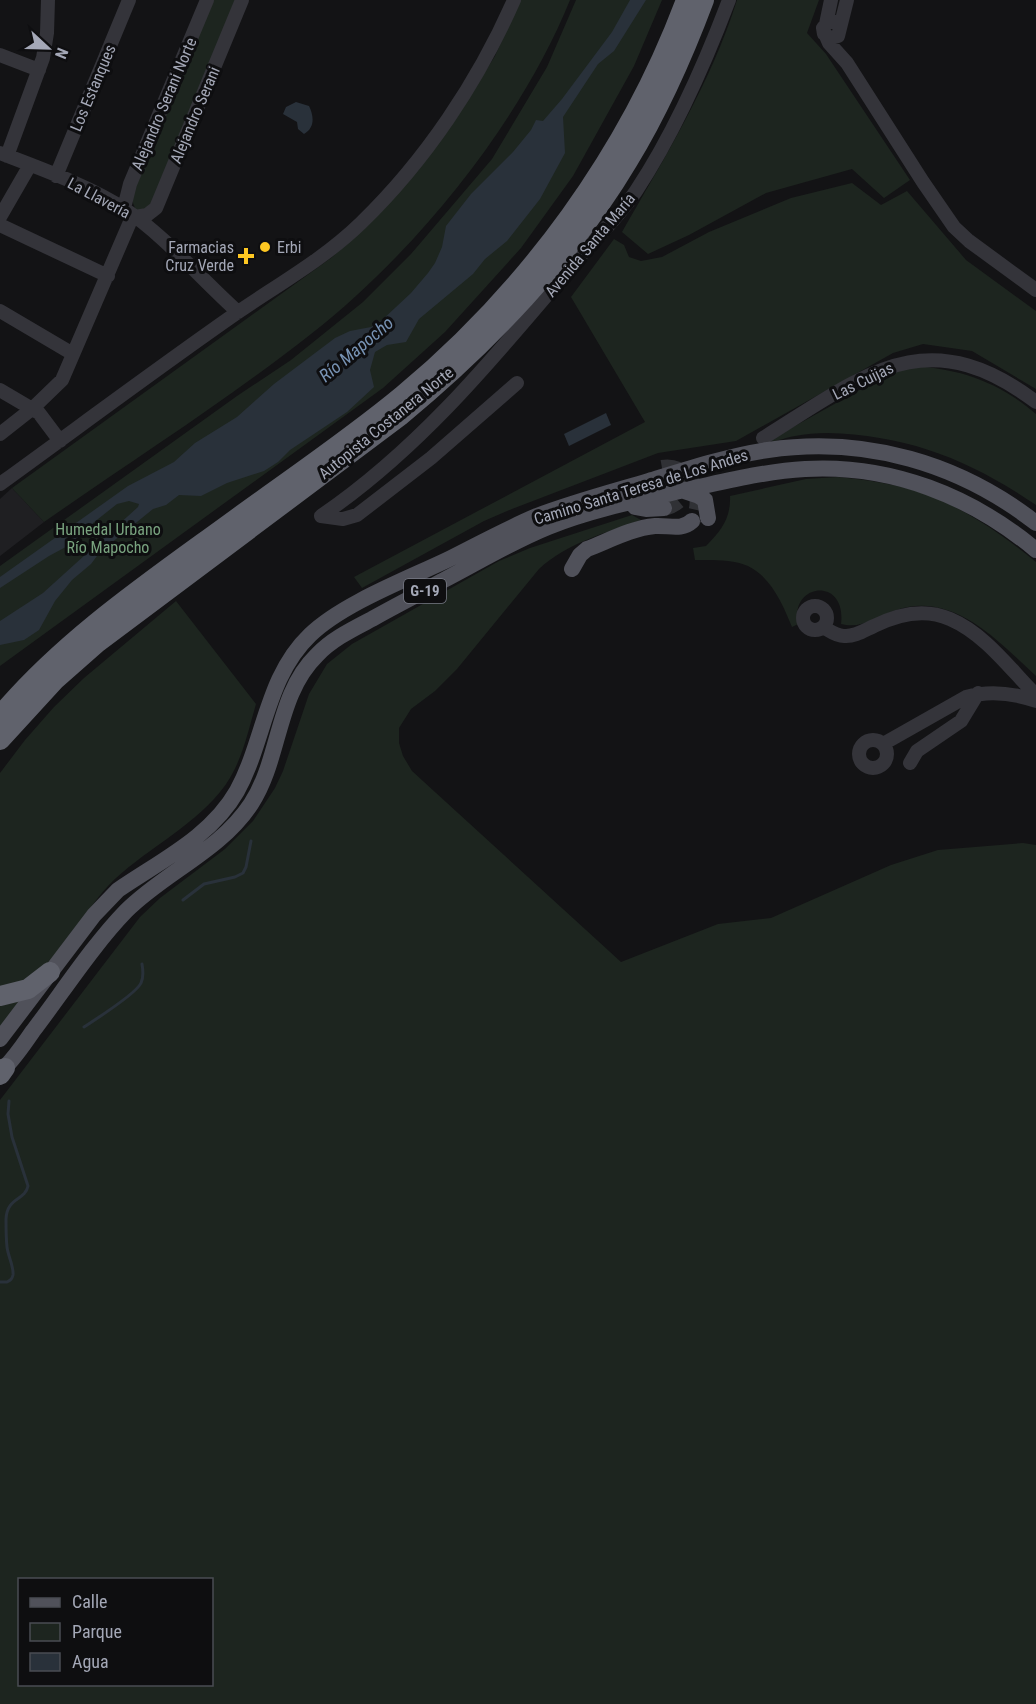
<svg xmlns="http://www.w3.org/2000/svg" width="1036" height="1704" font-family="'Roboto Condensed',sans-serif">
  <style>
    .built { fill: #1f1f22 }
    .green { fill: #1d251f; fill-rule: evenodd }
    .water { fill: #29313a }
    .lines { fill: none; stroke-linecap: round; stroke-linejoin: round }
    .stream { stroke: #29313a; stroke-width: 3 }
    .major-tunnel { stroke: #303135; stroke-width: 16; stroke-dasharray: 16 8; stroke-linecap: butt }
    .minor { stroke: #34343a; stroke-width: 14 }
    .major { stroke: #50515a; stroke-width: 16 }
    .highway { stroke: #60626c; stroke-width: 20 }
    .poi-dot { fill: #fec722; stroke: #0e0e10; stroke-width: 2 }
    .labels { text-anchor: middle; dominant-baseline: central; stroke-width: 6; stroke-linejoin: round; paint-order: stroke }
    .shield { fill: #0e0e10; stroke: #777a85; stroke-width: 1.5 }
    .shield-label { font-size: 15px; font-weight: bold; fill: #a4a8b7 }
    .street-label { font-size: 16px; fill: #a4a8b7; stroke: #0e0e10 }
    .poi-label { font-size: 16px; fill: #a4a8b7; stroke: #0e0e10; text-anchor: end }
    .park-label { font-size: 16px; fill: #79a37f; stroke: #0e0e10 }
    .water-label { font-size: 18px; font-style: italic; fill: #7893b4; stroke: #0e0e10 }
  </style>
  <rect width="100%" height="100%" fill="#131315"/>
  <path class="built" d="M12,488L44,522L0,556V499Z"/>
  <path class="green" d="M209,0H239L150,211H136L132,200L139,170Z
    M520,0H570C521,122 415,253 311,334C226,401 133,460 44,522L12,488L331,258L361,231L462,108L495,56Z
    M576,0H662L634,66L573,176L521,248L445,332L383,388L0,666V566L237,396L291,360L363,302L411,254L492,159L547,67Z
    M737,0H819L807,33L826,54L910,180L884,198L852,169L766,193L689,235L648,254L622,232C665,157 711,83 737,0Z
    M852,183L881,205L907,191L966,260L1036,311V389L972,351L923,344L893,353L736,441L658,453L512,509L484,521L362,588L354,577L645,422L571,297L614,239L624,245L629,257L641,261L662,257L709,232L791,198Z
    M910,366C959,368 999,382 1036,414V505C970,460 908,435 827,433C817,433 805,434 795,436C786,437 778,442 768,441L890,373Z
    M838,477C868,480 897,484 925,494C966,509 1003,535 1036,562V676C997,640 952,589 893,611C875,618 861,629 841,624C847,576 789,583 798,624L792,627C783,605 771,577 748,566C732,559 712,560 695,560L693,548L706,546C721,531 731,518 730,496L806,479Z
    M632,515L641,520C605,533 567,543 539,569L457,669L435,691L411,709L399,728V743L403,756L412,771L621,962L718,924L771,918L891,865L938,850L1023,843L1036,845V1704H0V1100L140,917L160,898L225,849L253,821L275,788L283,771L309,694L327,664L352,644L499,561L530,548ZM20,1580H212V1684H20Z
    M176,601L256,704C247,735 241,767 220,792C189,830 142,851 108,886C82,913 55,970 22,985C15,988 7,990 0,992V773L25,740L54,707L84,678Z
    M23,1000L0,1030V1006Z"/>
  <path class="water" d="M630,0H646L614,51L598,64L563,117L565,153L540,199L507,241L485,259L473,274L419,319L406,342L387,345L375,352L370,370L374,387L347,412L290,450L278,462L264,471L227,483L201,496L179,495L166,505L153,509L100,552L91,564L72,580L55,601L39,630L24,640L0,645V621L43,593L138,507L139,504L129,501L117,504L93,523L87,532L75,542L49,556L0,588V577L128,486L174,462L195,443L237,417L274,384L335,338L350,331L371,327L381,321L411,293L428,273L435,263L442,247L446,226L471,194L513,152L531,130L536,120L543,121L562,99L612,32Z
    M296,102L309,106C314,116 315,128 304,134L298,129L297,122L283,114L286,107Z
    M606,413L611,425L569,446L564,434Z"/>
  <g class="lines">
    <path class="stream" d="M183,900L204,884L235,877L243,873L246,867L251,841
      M84,1027C96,1019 136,994 141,983C144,977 143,970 142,964
      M0,1282H7C11,1280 12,1279 13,1275C14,1267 8,1256 7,1247C6,1238 6,1228 6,1219C7,1197 25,1201 28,1186L12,1137L8,1114L9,1101"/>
    <path class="major-tunnel" d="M662,468C690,463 707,499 692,521
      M664,508C679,504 688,494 689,479"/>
    <path class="minor" d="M826,24L831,0
      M840,26L836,22H828L823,28L824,34L831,38L838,36L847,0
      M826,36L829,43L847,63L923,182L954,227L969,241L1036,290
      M0,55L39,70
      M0,153C39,168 92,187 126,210C165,236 202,280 238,312
      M7,156L43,58L47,33L48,0
      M56,176L129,0
      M124,208L130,184L207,0
      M0,217L30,165
      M135,217L147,215L156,208L242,0
      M0,225L108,276
      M0,311L73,354
      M0,390L39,413L60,441
      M0,434L33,408L62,380L133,215
      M763,438C862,377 925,318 1036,402
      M0,484C76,429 151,373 228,319C272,288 322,261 361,223C425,161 478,82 514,0
      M321,516C421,448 497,354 574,263C595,239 618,218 636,191C675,132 704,66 729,0
      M321,516L343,519L357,515L431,458L517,383
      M803 618a12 12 0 1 1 24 0a12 12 0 1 1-24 0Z
      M823,627C830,631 836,636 844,636C855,637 865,630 874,626C898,614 925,608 950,619C985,634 1010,669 1036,695
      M859 754a14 14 0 1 1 28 0a14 14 0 1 1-28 0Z
      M883,744L966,697C990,690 1013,693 1036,701
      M910,763L917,751L961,721L978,693"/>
    <path class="major" d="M684,491L699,496L705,500L708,518
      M635,507L646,509L664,508
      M572,569L580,555L587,549C608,541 632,528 655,526C669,525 681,531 692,521
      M0,1039L94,915L118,890C160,861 211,837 237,791C265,740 266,677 310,635C342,604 405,580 447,560C477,545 506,529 537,516C574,502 612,492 649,481C688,469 728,456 768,450C866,436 959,463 1036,523
      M0,1072C13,1061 23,1045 33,1031C62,993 93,945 126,911C165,872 220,851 251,804C281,758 276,695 317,655C332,639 353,629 372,619C395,606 419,594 442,581C477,563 511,542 548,527C595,508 645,499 694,488C731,480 768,471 805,469C891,464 971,496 1036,550"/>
    <path class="highway" d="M0,716C65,638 155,578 237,518C292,478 350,439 403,395C529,290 629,153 686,0
      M0,740L55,680L97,643L400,416C486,345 571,257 628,161C659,110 683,56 704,0
      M0,996L28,989L50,972
      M0,1075L5,1068"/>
  </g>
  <g class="poi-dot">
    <circle cx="265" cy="247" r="6"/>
    <path d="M243 247h6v6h6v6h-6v6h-6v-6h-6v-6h6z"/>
  </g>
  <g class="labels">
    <rect class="shield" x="404" y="579" width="42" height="24" rx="4.5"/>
    <g class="shield-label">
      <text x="425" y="591">G-19</text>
    </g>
    <g class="street-label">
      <text transform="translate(93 88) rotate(-67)">Los Estanques</text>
      <text transform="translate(164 104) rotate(-67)">Alejandro Serani Norte</text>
      <text transform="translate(195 115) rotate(-67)">Alejandro Serani</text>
      <text transform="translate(99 198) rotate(28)">La Llavería</text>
      <text transform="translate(590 245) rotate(-50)">Avenida Santa María</text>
      <text transform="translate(863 381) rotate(-26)">Las Cuijas</text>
      <text transform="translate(386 423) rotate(-39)">Autopista Costanera Norte</text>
      <text transform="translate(641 487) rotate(-17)">Camino Santa Teresa de Los Andes</text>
    </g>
    <g class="poi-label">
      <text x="234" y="247">Farmacias<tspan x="234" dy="18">Cruz Verde</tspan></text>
      <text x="277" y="247" text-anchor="start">Erbi</text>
    </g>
    <g class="park-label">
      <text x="108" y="529">Humedal Urbano<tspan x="108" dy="18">Río Mapocho</tspan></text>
    </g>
    <g class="water-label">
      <text transform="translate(356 349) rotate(-40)">Río Mapocho</text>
    </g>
  </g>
  <rect x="18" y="1578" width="195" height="108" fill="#0e0e10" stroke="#4a4c53" stroke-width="1.5"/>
  <rect x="30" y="1598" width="30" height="9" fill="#50515a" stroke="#4a4c53" stroke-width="1.5"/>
  <text x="72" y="1608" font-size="18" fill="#a4a8b7">Calle</text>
  <rect x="30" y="1623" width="30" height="18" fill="#1d251f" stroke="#4a4c53" stroke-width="1.5"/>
  <text x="72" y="1638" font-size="18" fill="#a4a8b7">Parque</text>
  <rect x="30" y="1653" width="30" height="18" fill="#29313a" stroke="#4a4c53" stroke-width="1.5"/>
  <text x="72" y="1668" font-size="18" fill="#a4a8b7">Agua</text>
  <g transform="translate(48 48) rotate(112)" stroke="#0e0e10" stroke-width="4.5" paint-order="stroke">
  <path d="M0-4.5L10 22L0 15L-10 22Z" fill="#a4a8b7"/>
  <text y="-9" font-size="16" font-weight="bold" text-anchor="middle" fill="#a4a8b7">N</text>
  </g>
</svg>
